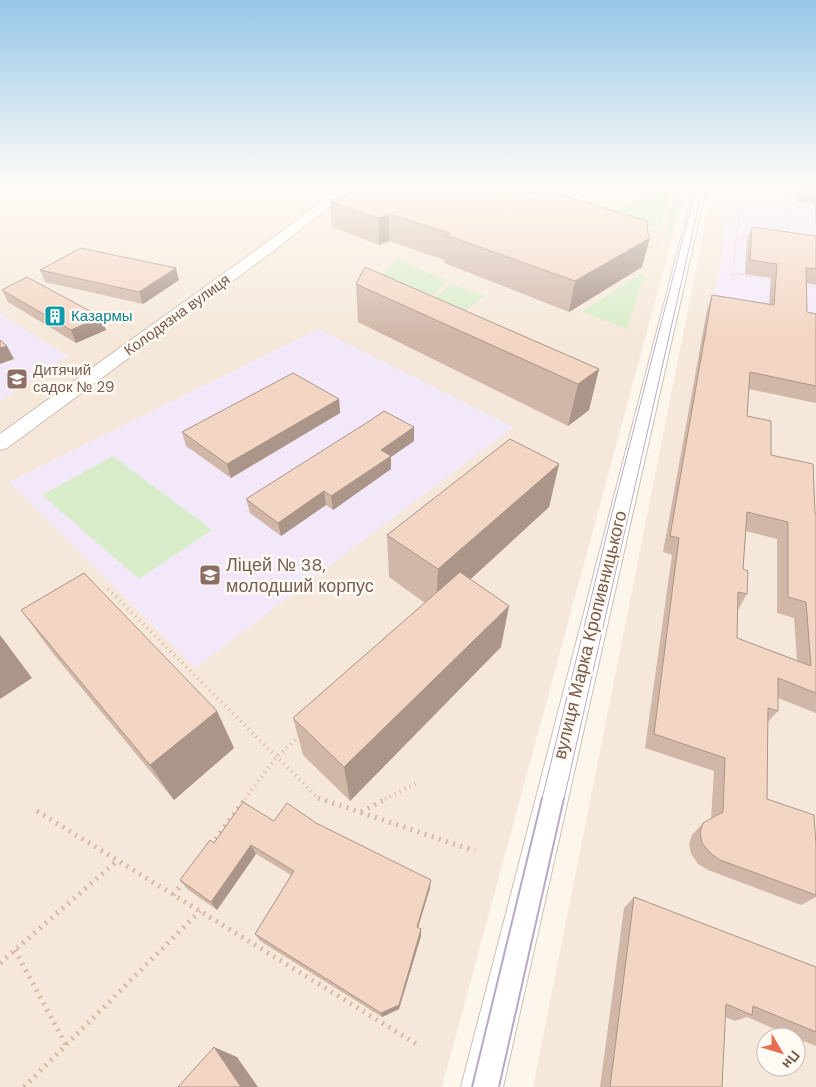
<svg xmlns="http://www.w3.org/2000/svg" width="816" height="1087" font-family="'DM Sans',sans-serif">
  <style>
    .residential { fill: #f5e8da; fill-rule: evenodd }
    .education { fill: #f3e8fa }
    .green { fill: #d8ecc9 }
    .lines { fill: none; stroke-linecap: round; stroke-linejoin: round }
    .minor-casing { stroke: #d1beb0; stroke-width: 2 }
    .path-far3 { stroke: #d9b8a5; stroke-width: 2; stroke-dasharray: 0.5 2; stroke-linecap: butt }
    .path-far2 { stroke: #d9b8a5; stroke-width: 2.5; stroke-dasharray: 0.5 2.5; stroke-linecap: butt }
    .path-far1 { stroke: #d9b8a5; stroke-width: 4; stroke-dasharray: 1 4.5; stroke-linecap: butt }
    .path { stroke: #d9b8a5; stroke-width: 5; stroke-dasharray: 2 5.5; stroke-linecap: butt }
    .minor { fill: #fff; fill-rule: evenodd }
    .tram-far1 { stroke: #b9a8c9; stroke-width: 1 }
    .tram { stroke: #b9a8c9; stroke-width: 2 }
    .wall { fill: #d1b7a8; fill-rule: evenodd }
    .shaded-wall { fill: #aa9588 }
    .building { fill: #f3d5c3; stroke: #aa9588; fill-rule: evenodd }
    .labels { text-anchor: middle; dominant-baseline: central; stroke-width: 5; stroke-linejoin: round; paint-order: stroke }
    .far-street-label { font-size: 15px; fill: #7a5c4d; stroke: #fffaf3 }
    .far-culture-label { font-size: 15px; fill: #0d838f; stroke: #fffaf3; text-anchor: start }
    .far-education-label { font-size: 15px; fill: #785e54; stroke: #fffaf3; text-anchor: start }
    .education-label { font-size: 18px; fill: #785e54; stroke: #fffaf3; text-anchor: start }
    .street-label { font-size: 18px; fill: #7a5c4d; stroke: #fffaf3 }
  </style>
  <rect width="100%" height="100%" fill="#fdf6ec"/>
  <path class="residential" d="M0,184H687L442,1087H0Z
    M713,184H816V1087H533ZM766,1037H796V1067H766Z"/>
  <path class="education" d="M730,184H816V328L708,310L718,280L729,193L735,194L737,187L730,186Z
    M0,314L68,356L0,401Z
    M318,329L513,427L195,668L9,482Z"/>
  <path class="green" d="M481,184H588L540,206Z
    M668,184H673L659,227L644,225L628,219L630,212L624,223L607,216Z
    M678,184H685L673,229H665Z
    M397,259L447,281L426,301L379,278Z
    M641,274L644,275L627,329L582,312Z
    M451,284L485,296L462,313L431,301Z
    M113,456L212,530L139,579L42,495Z"/>
  <g class="lines">
    <g class="minor-casing">
      <path id="minor" d="M345,184H358L272,252L7,448L0,450V434L262,246Z
        M695,184H707L503,1087H461Z"/>
    </g>
    <path class="path-far3" d="M742,184L733,273L774,280
      M782,184V193
      M720,188L787,195V236
      M787,197L796,198
      M630,199L669,205
      M649,202L655,187
      M627,219L633,202L637,201
      M737,227L753,222L786,227L770,230
      M644,233L661,230
      M736,239L752,235
      M645,250L657,245
      M641,259L653,263
      M731,282L733,273"/>
    <path class="path-far2" d="M805,285L816,287"/>
    <path class="path-far1" d="M108,589L318,798L322,799
      M245,799L277,756L300,736
      M385,799L417,783"/>
    <path class="path" d="M318,798L475,851
      M37,811L418,1045
      M361,812L388,798
      M211,845L246,798
      M173,895L185,880
      M15,950L66,1045
      M0,963L117,861
      M24,1087L200,911"/>
    <use href="#minor" class="minor"/>
    <path class="tram-far1" d="M542,799L611,517L697,184
      M564,799L703,187"/>
    <path class="tram" d="M472,1087L542,798
      M499,1087L564,798"/>
  </g>
  <path class="wall" d="M369,184H501L642,267L569,312L444,263V260L389,241L379,245L332,227L330,201L369,186Z
    M795,184H816V227L814,203L796,201Z
    M752,227L816,236V285L807,283V312L816,314V403L749,389L747,416L771,455L815,513H816V713L778,698V711L768,722L767,799L816,845V897L801,905L708,870L698,864L691,854L689,844L692,835L703,823L711,819L714,771L645,748L672,555L663,552L707,310L712,295L769,304L771,278L745,274L747,241ZM746,531L777,539V613L794,618L797,660L737,638L738,610L747,594L743,569Z
    M40,270L179,280L143,304L45,282Z
    M356,284L599,369L589,410L568,426L358,322Z
    M2,290L101,317L106,330L76,343L8,302Z
    M339,399L340,413L231,478L186,446L182,432Z
    M414,427V441L391,457V469L333,510L326,505L281,536L250,513L246,499Z
    M559,464L549,507L470,579L501,647L350,801L303,755L293,718L425,603L389,577L387,535Z
    M21,610L234,748L174,800L51,651Z
    M274,821L316,823L430,888L418,927L421,936L399,1009L382,1017L260,941L255,934L291,875L256,854L217,910L187,889L180,880L214,843Z
    M634,897L816,967V1046L796,1038V1037H794L747,1017L735,1021L725,1017L722,1087H600L624,908Z"/>
  <path class="shaded-wall" d="M389,214V241L379,245L378,218Z
    M650,238L642,267L569,312L575,281Z
    M176,268L179,280L143,304L139,292Z
    M101,317L106,330L76,343L71,330Z
    M7,346L14,359L0,364V348Z
    M599,369L589,410L568,426L578,384Z
    M339,399L340,413L231,478L227,464Z
    M414,427V441L391,457V469L333,510L331,496L381,450Z
    M559,464L549,507L436,611L438,569Z
    M324,491L326,505L281,536L278,523Z
    M509,606L501,647L350,801L344,767Z
    M0,635L32,678L0,699Z
    M217,711L234,748L174,800L150,765Z
    M251,845L256,854L217,910L211,902Z
    M431,880L430,888L416,934L417,927Z
    M421,929V936L399,1009L382,1017L381,1013Z
    M214,1047L237,1057L258,1087H241Z"/>
  <path class="building" d="M377,184H501L532,193L541,189L648,221L647,230L650,238L575,281L446,235L450,233L389,214L378,218L330,201Z
    M803,184H816V187L803,185Z
    M752,227L816,236V269L806,268L807,312L816,314V386L750,372L747,416L771,421V455L813,464L815,513H816V693L778,678V711L768,708L767,799L814,815L816,845V895L720,860L710,853L702,843L700,832L703,823L723,812L725,758L654,734L679,538L670,536L712,295L774,305L777,264L750,260ZM747,512L788,522V597L806,602L811,666L737,638L738,592L747,594L748,571L743,569Z
    M81,248L176,268L139,292L40,270Z
    M365,267L599,369L578,384L356,284Z
    M27,277L101,317L71,330L2,290Z
    M0,340L7,346L0,348Z
    M293,373L339,399L227,464L182,432Z
    M384,411L414,427L381,450L391,456L331,496L324,491L278,523L246,499L371,420Z
    M510,439L559,464L438,569L387,535Z
    M460,572L509,606L344,767L293,718Z
    M84,573L217,711L150,765L21,610Z
    M243,802L274,821L287,803L316,823L431,880L417,927L421,929L399,1005L381,1013L255,934L294,871L251,845L211,902L180,880L210,840L214,843Z
    M634,897L816,967V1032L753,1006L752,1015L726,1004L722,1087H610Z
    M214,1047L241,1087H178Z"/>
  <linearGradient id="sky" x2="0" y2="1"><stop stop-color="#97c7e8"/><stop offset="0.55" stop-color="#fefbf6"/><stop offset="1" stop-color="#fefbf6" stop-opacity="0"/></linearGradient>
  <rect width="816" height="336" fill="url(#sky)"/>
  <defs>
    <g id="building-square" transform="scale(1.125)"><rect x="-9" y="-9" width="18" height="18" rx="4" fill="#0f9aa8" stroke="#fffaf3"/><path d="M-4-6H4V6H1V3H-1V6H-4ZM-2.5-4.3h1.7v1.8h-1.7ZM.8-4.3h1.7v1.8H.8ZM-2.5-1h1.7V.8h-1.7ZM.8-1h1.7V.8H.8Z" fill="#fff"/></g>
    <g id="school-square" transform="scale(1.125)"><rect x="-9" y="-9" width="18" height="18" rx="4" fill="#8d6e63" stroke="#fffaf3"/><path d="M0-5L7-2L0 1L-7-2ZM-4 1L0 2.5L4 1V4Q0 6-4 4Z" fill="#fff"/></g>
  </defs>
  <g fill-rule="evenodd">
    <use href="#building-square" x="55" y="316"/>
    <use href="#school-square" x="17" y="379"/>
    <use href="#school-square" x="210" y="575"/>
  </g>
  <g class="labels">
    <g class="far-street-label">
      <text transform="translate(177 315) rotate(-36)">Колодязна вулиця</text>
    </g>
    <g class="far-culture-label">
      <text x="71" y="316">Казармы</text>
    </g>
    <g class="far-education-label">
      <text x="33" y="370">Дитячий<tspan x="33" dy="17">садок № 29</tspan></text>
    </g>
    <g class="education-label">
      <text x="226" y="565">Ліцей № 38,<tspan x="226" dy="21">молодший корпус</tspan></text>
    </g>
    <g class="street-label">
      <text transform="translate(590 635) rotate(-76)">вулиця Марка Кропивницького</text>
    </g>
  </g>
  <g transform="translate(781 1052) rotate(128)"><circle r="24" fill="#fffaf3" stroke="#cabbb1"/>
  <path d="M0-4L9 19L0 12L-9 19Z" fill="#e76f51"/>
  <text y="-8" font-size="14" font-weight="bold" text-anchor="middle" fill="#7a5c4d">Пн</text>
  </g>
</svg>
